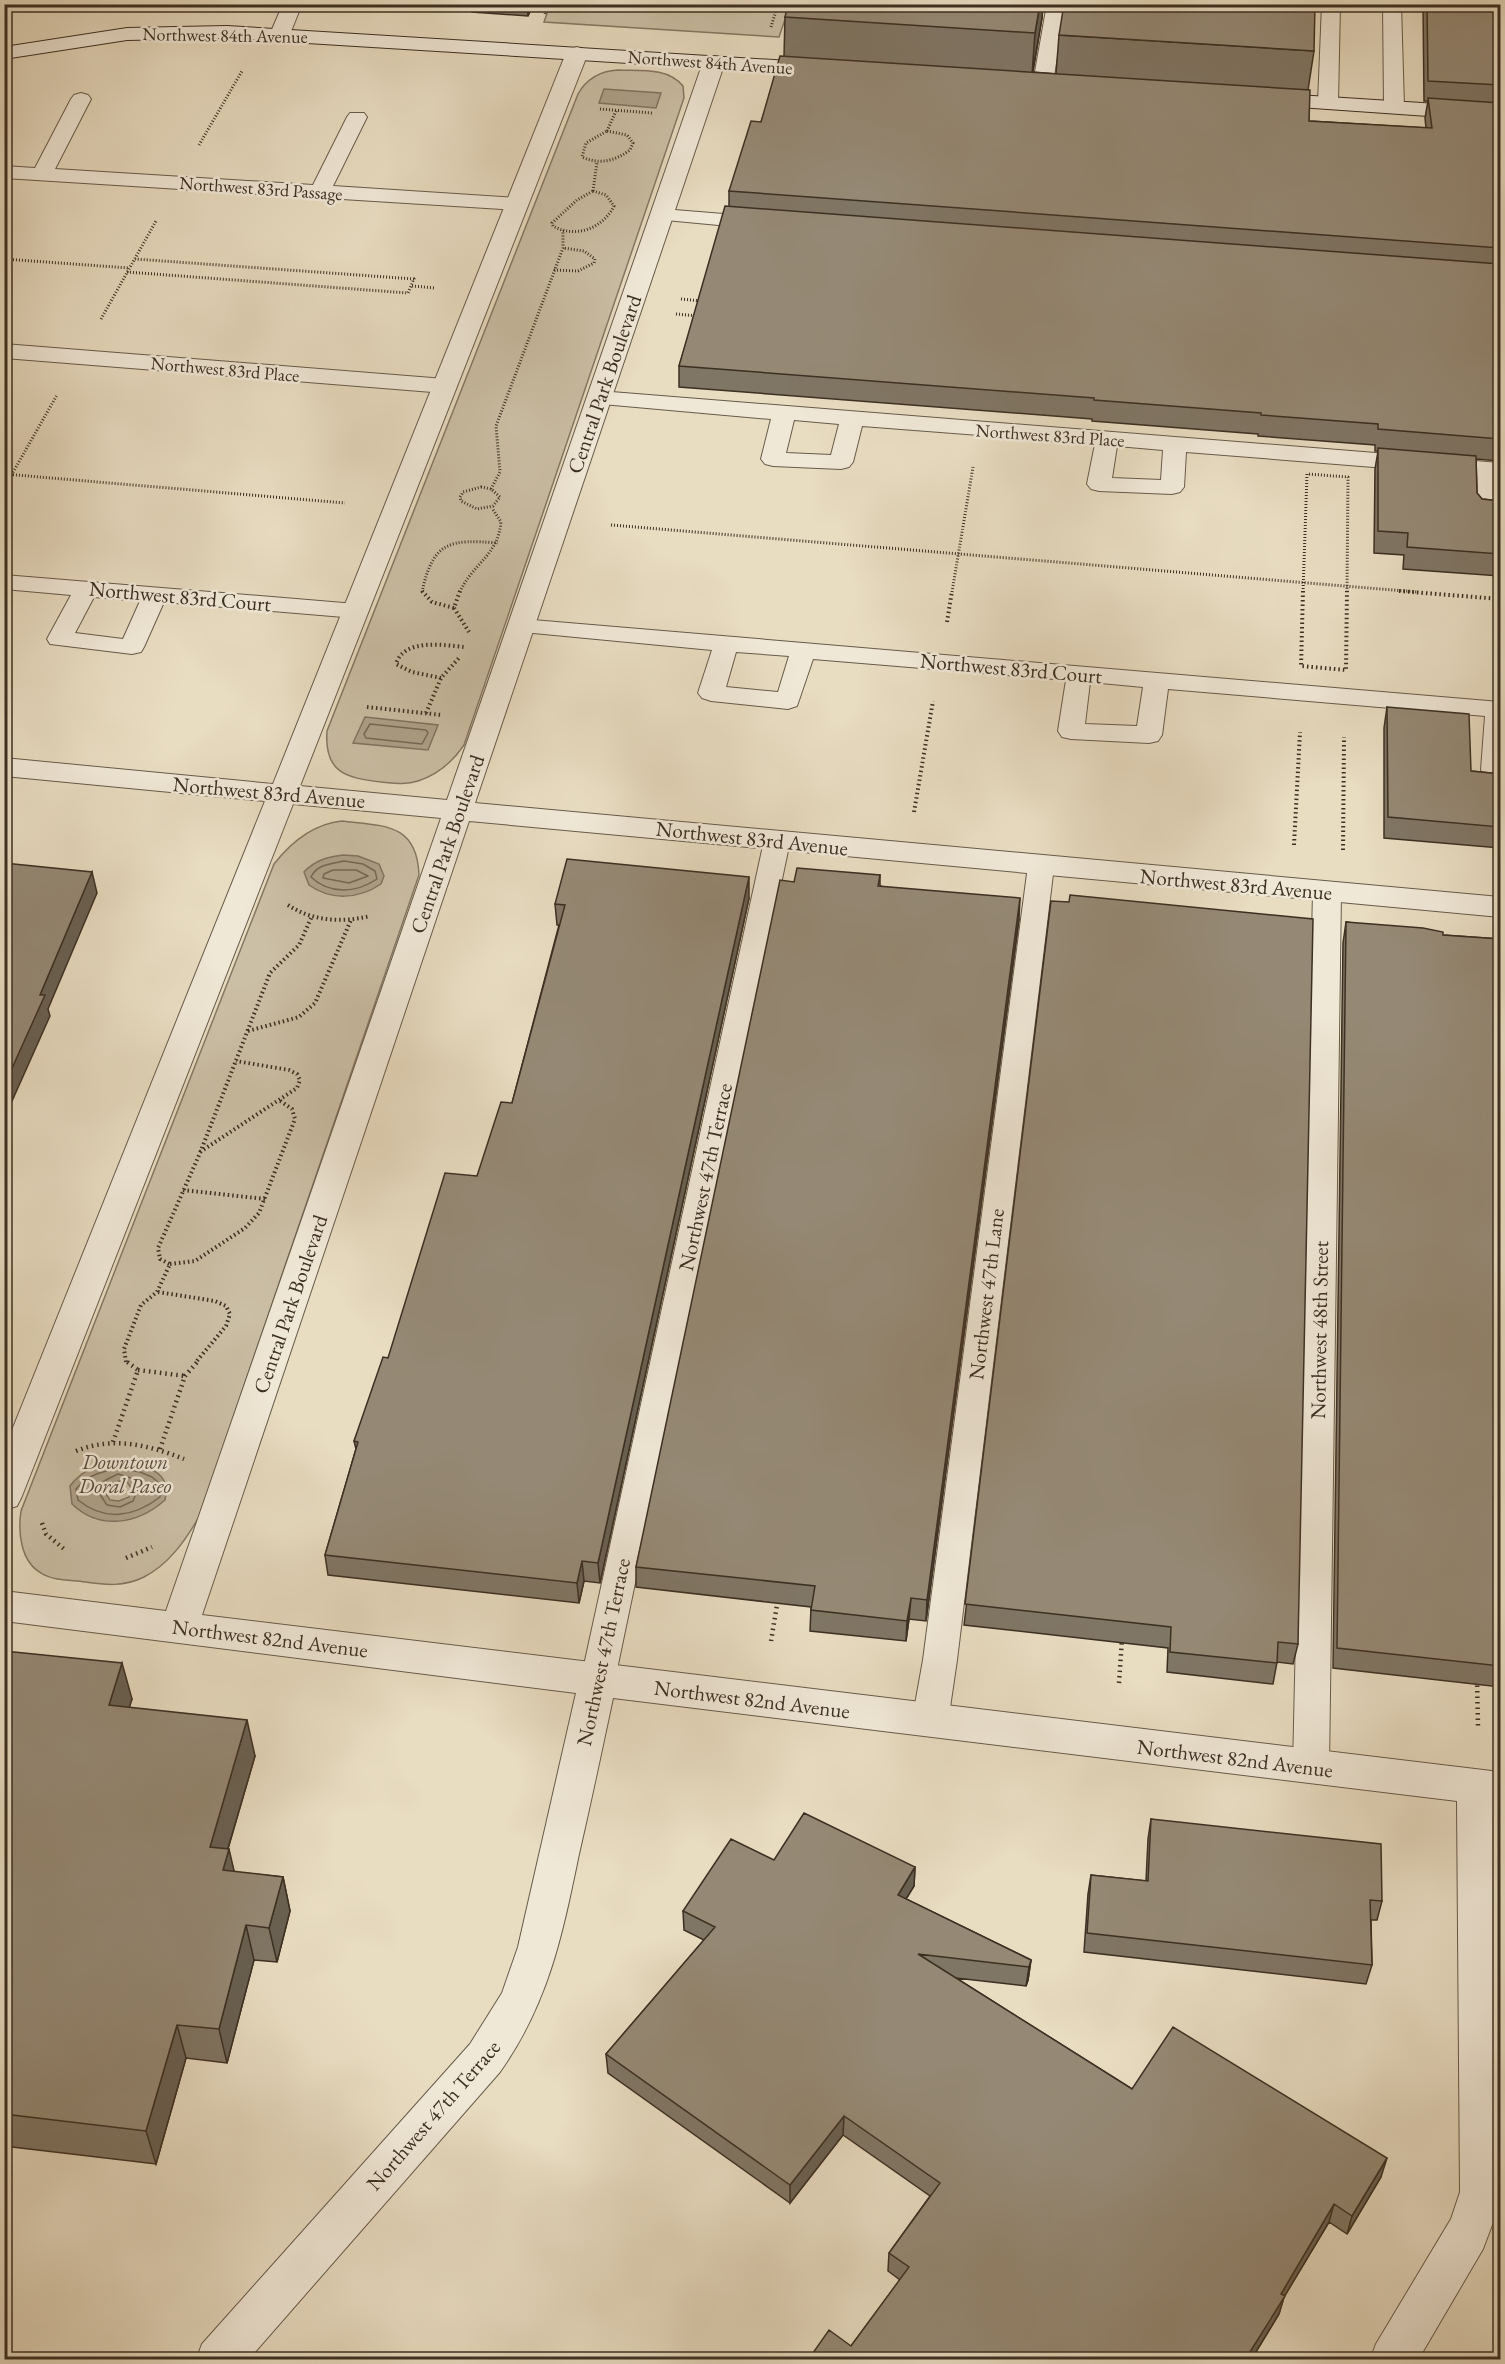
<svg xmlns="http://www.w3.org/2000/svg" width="1505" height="2364" font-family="'EB Garamond',serif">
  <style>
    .green { fill: #cbbfa6; stroke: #847864; stroke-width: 1.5 }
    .water { fill: #aea28b; stroke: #807461; stroke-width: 1.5; fill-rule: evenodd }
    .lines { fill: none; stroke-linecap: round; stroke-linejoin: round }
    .shore { stroke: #756957; stroke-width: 1.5 }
    .lane-casing { stroke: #675b4a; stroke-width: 2 }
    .street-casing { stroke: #675b4a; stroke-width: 2 }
    .secondary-casing { stroke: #3c3023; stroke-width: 2 }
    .path-far2 { stroke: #3c3023; stroke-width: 3; stroke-dasharray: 1 2; stroke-linecap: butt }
    .path-far1 { stroke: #3c3023; stroke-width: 4; stroke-dasharray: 1.5 3; stroke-linecap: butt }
    .path { stroke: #3c3023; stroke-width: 4.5; stroke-dasharray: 1.5 4; stroke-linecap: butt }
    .lane { fill: #f0e8d7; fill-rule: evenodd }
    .street { fill: #f0e8d7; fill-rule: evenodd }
    .secondary { fill: #f0e8d7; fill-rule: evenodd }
    .wall { fill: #807665; stroke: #3c3023; stroke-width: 1.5 }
    .shaded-wall { fill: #686052; stroke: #3c3023; stroke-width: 1.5 }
    .building { fill: #958975; stroke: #3c3023; stroke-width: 1.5 }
    .labels { text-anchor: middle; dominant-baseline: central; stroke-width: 5; stroke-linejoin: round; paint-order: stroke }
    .far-street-label { font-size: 18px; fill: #3c3023; stroke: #f0e8d7 }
    .street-label { font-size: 21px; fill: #3c3023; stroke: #f0e8d7 }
    .park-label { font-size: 21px; font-style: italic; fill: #594d3d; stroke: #f0e8d7 }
  </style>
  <rect width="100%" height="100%" fill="#e8dcc1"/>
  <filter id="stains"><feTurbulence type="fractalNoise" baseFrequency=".00333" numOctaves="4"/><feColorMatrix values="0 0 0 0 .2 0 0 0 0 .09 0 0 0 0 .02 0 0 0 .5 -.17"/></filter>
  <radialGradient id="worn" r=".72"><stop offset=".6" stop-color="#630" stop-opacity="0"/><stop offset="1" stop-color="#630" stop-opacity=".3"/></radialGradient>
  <path class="green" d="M550,5H790L779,37L544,22Z
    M618,70C641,71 667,67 683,86L684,98L464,745C453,761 437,775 418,781C406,785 393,783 381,782C345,778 324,772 327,731L578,94C587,78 600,71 618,70Z
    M342,821C384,826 417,823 419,875L199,1517C185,1541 169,1564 144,1577C124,1587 106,1585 85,1582C71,1580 53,1581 41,1573C20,1561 18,1531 21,1511L274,864C292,841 313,824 342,821Z"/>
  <path class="water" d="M604,89L661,93L656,108L599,103Z
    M365,717L438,725L428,750L353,743Z
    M343,855L358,856L379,864L384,876L381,884C359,899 331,901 309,885L304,872C315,860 328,857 343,855Z
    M124,1462C147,1467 172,1471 165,1500C138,1524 100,1531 72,1504L70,1486C84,1467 101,1464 124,1462ZM118,1481L127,1482L132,1489L129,1497L119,1501L110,1500L105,1493L108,1485Z"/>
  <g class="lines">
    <path class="shore" d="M370,724L426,730L428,733L422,744L366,738L364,734Z
      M344,861L363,864L375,871L377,879C356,893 330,895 311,877C317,864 331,864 344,861Z
      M333,870H356L368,876L349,883L323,878L324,874Z
      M123,1469L140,1472L152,1477L160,1484V1497C134,1517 105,1522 78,1500L76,1489C89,1474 104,1470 123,1469Z
      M118,1474L131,1478L138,1489L133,1501L120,1507L107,1505L99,1493L104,1481Z"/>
    <g class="lane-casing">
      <path id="lane" d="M283,4H302L290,34L287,38H273L270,34Z
        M1047,4H1065L1053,83L1050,87H1036L1033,83Z
        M1322,4H1340L1338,103L1335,107H1321L1318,103Z
        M1383,4H1401L1404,107L1401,111H1387L1384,107Z
        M81,93L88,95L91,99L55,169L313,185L347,117L350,113H364L367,117L333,186L517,198L524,200L527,204L524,208L517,210L4,178V166L35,168L71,99L74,95Z
        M662,209L761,217L768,219L771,223L768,227L761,229L655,219L652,215L655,211Z
        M4,344L445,379L453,381L456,386L453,391L445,393L4,358Z
        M599,391L1500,463L1498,507H1500V521L1478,518L1474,513V475L1186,452L1184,487L1180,492L1172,494L1099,491L1091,489L1087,484L1095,444L862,426L853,462L849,467L841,469L773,466L765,464L761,459L771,419L591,403L588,398L591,393ZM794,420L839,424L831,455L786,453ZM1117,446L1163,450L1161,480L1112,478Z
        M4,575L356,604L365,606L368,611L365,616L356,618L164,602L144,647L141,652L132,654L50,644L47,639L71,595L4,589ZM94,597L140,601L123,639L75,633Z
        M521,619L1500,702V778L1485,776L1481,770L1485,716L1168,689L1162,735L1158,741L1149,743L1071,739L1062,737L1058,731L1066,680L813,659L797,706L788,709L711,701L702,698L698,693L712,650L512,631L509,626L512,621ZM736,652L789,656L778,692L726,687ZM1090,682L1143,687L1137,726L1085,724Z
        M777,832L786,835L790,841L615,1679L610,1689L598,1693L586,1689L581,1679L764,841L768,835Z
        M1041,857L1051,860L1054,866L957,1660L948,1721L942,1731L930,1736L918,1731L912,1721L923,1660L1028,866L1031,860Z
        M1327,883L1337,886L1341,892L1329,1767L1324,1778L1311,1782L1298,1778L1293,1767L1313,892L1317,886Z"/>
    </g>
    <g class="street-casing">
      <path id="street" d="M577,47L584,49L588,53L300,786L447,800L703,62L706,57L714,56L722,57L725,62L475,803L1500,897V917L469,821L202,1615L1500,1772V1806L1496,1805L1500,1988V2204L1483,2249L1418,2360H1370L1376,2344L1451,2219L1460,2192L1457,1801L613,1698C602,1750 591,1802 579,1854C562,1936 549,2002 500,2072L248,2360H196L202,2344L470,2044L502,1993L518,1947L576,1693L4,1621V1591L166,1611L441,818L293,804L22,1496L17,1506L4,1510V1450L265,801L4,776V758L273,784L566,53L570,49Z"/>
    </g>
    <g class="secondary-casing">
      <path id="secondary" d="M227,26L822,63L830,64L833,69L830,74L822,75L227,38L127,40L4,59V47L127,28Z
        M1265,93L1500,108V121L1257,104L1254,99L1257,94Z"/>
    </g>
    <path class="path-far2" d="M545,14L549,4
      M771,27L778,4
      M600,109L652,113
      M607,131L627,135L633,143L630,150C615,161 599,165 582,157L586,143Z
      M607,131L616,111
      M199,145L242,71
      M593,191L606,195L614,206C603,228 576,239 553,226L552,223L577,200Z
      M593,191L597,162
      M4,259L129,268
      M554,270L578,271L594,263L595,259L584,251L563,248
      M127,272L408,293L414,279L135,259
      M412,286L435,288
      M681,299L701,301
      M676,314L698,316
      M101,319L156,221
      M4,474L345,503
      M481,487L491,489L500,497L493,506L477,509L461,501L460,497L463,492Z
      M4,488L57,395
      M491,489L500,472L496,426L563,248V230
      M611,525L1417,592
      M422,592C433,541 450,539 498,543
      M460,592C472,564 498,556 501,522L492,508
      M952,592L973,467
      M1303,592L1307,474L1348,477L1347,592"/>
    <path class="path-far1" d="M422,591L432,602L454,608
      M460,591L454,608L469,632
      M1303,591L1301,666L1346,670L1347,591
      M1399,591L1500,599
      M947,622L952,591
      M441,678L412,672L396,664C404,638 443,645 464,647
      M367,707L442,715
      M426,713L441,678L459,658
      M914,812L933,701
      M1294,845L1300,732
      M1343,850L1344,737
      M288,905C312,921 342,923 370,916
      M248,1031L299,1017L315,1003L351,920
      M200,1152L297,1088L300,1080L297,1074L289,1070L236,1061
      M183,1190L265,1199
      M170,1264L195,1261L245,1228L259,1213L295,1119L292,1109L279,1100
      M158,1292L215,1301L226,1306L230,1314L226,1326L196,1362
      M126,1362L124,1349L141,1305L157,1292L170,1264L160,1259L158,1248L200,1153L270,973L299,945L312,916"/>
    <path class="path" d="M138,1370L185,1376
      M113,1442L138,1370L126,1361
      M160,1449L185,1376L198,1361
      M76,1451C113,1436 148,1445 184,1459
      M42,1523L46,1534L64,1549
      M126,1558L152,1547
      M771,1641L778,1599
      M1477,1680L1478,1726
      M1119,1683L1122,1639"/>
    <use href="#lane" class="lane"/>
    <use href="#street" class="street"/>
    <use href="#secondary" class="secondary"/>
  </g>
  <path class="wall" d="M472,4H533L528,16L472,12Z
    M1043,4L1042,18L1033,72L1056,74L1059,35L1314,51L1308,90L1309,121L1426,128L1425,118L1428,101H1424L1423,4H1498L1499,16H1500V461L1476,459L1477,493L1482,499L1500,501V576L1403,569L1404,555L1374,553L1375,469L1378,451H1375V445L1258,436V434L1092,421V419L679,387V366L729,206V191L761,122L784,56L785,17Z
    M1387,707L1471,771L1500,774V848L1384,838V728Z
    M880,875V886L1019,919L926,1621L909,1619L906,1641L810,1631L811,1607L636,1587V1567L794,882Z
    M749,898L600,1583L584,1581L579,1603L328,1575L325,1555L356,1449L354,1441L388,1358L477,1176L512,1103L559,925H557L555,904Z
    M1051,901L1298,1644L1293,1664L1277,1662L1273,1684L1167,1672L1168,1648L964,1625Z
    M1346,922L1443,935L1500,939V1687L1333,1668L1343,943Z
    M4,1651L132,1699L129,1707L255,1756L228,1849L234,1872L283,1877L290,1911L277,1962L254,1960L227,2063L186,2058L156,2164L4,2146Z
    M1151,1819L1382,1901L1377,1920H1371L1372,1965L1366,1984L1084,1952L1088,1894L1091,1875L1146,1881L1148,1839Z
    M774,1860L915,1867L914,1886L906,1899L1031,1960L1028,1980L1026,1986L956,1978L1132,2089L1381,2177L1347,2234L1329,2222L1284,2297L1279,2314L1251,2360H808L851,2346L900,2280L888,2271L889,2253L930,2196L843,2135L790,2203L608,2073L606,2054L704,1940L684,1930L683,1911Z"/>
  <path class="shaded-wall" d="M527,4H533L528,16Z
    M1040,4H1043L1042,18L1032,75L1035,33Z
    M92,872L97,893L48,1009L50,1016L4,1119V1086L40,995Z
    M749,877V898L600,1583L598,1563Z
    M1020,898L1019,919L926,1621L927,1600Z
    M582,1561L584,1581L579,1603L577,1583Z
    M911,1598L909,1619L906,1641L907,1621Z
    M122,1663L132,1699L119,1740L109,1705Z
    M247,1720L255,1756L218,1882L210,1847Z
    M229,1849L237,1884L223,1870Z
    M915,1867L914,1886L896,1915L898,1895Z
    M283,1877L290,1911L277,1962L269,1928Z
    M246,1925L254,1960L227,2063L219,2029Z
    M1031,1960L1028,1980L1026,1986L1029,1967Z
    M177,2025L186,2058L156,2164L146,2131Z
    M844,2116L843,2135L790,2203V2185Z
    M1387,2158L1381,2177L1347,2234L1352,2216Z
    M1334,2204L1329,2222L1284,2297L1279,2314L1251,2360H1245L1281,2294Z"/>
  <path class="building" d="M788,4H1040L1035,33L785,17Z
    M1064,4H1315L1314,51L1059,35Z
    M1427,4H1498L1499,16H1500V85L1428,81Z
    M780,56L1310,90L1309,121L1432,128L1428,98L1500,103V248L729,191L751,121L761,122Z
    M725,206L1500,264V439L1378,429V424L1261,415V413L1094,400V398L679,366Z
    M1378,448L1476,456L1477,493L1482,499L1500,501V554L1407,547L1408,533L1378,531Z
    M1387,707L1469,714L1471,771L1500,774V827L1388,817Z
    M567,859L749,877L598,1563L582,1561L577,1583L325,1555L358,1442L354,1441L383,1357L388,1358L445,1173L477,1176L501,1102L512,1103L565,905L555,904Z
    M4,863L92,872L40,995H45L4,1086Z
    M797,868L880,875L878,886L1020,898L927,1600L911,1598L907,1621L811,1610L815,1586L636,1567L780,880L794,882Z
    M1070,895L1313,919L1298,1644L1278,1642L1277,1663L1170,1652L1171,1627L965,1604L1051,901L1069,902Z
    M1346,922L1423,928L1443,932V935L1500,939V1666L1337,1648Z
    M4,1651L122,1663L109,1705L247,1720L210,1847L229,1849L223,1870L283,1877L269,1928L246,1925L219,2029L177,2025L146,2131L4,2114Z
    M804,1813L915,1867L898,1895L1031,1960L1029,1967L918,1954L1132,2089L1173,2027L1387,2158L1352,2216L1334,2204L1281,2294L1285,2296L1245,2360H808L829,2330L851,2346L909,2267L889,2253L940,2183L844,2116L790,2185L606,2054L715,1927L683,1911L731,1839L774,1860Z
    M1151,1819L1381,1844L1382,1901L1370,1900L1372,1965L1087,1933L1091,1875L1148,1881Z"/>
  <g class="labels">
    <g class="far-street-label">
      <text transform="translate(225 35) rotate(1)">Northwest 84th Avenue</text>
      <text transform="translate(710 62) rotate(4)">Northwest 84th Avenue</text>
      <text transform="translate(261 188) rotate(4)">Northwest 83rd Passage</text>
      <text transform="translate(225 369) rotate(5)">Northwest 83rd Place</text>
      <text transform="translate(1050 435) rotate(4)">Northwest 83rd Place</text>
    </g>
    <g class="street-label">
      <text transform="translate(604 384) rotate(-71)">Central Park Boulevard</text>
      <text transform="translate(180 596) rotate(5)">Northwest 83rd Court</text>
      <text transform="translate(1011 668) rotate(5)">Northwest 83rd Court</text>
      <text transform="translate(269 792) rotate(5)">Northwest 83rd Avenue</text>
      <text transform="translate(752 838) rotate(6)">Northwest 83rd Avenue</text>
      <text transform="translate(447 844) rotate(-71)">Central Park Boulevard</text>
      <text transform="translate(1236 884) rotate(5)">Northwest 83rd Avenue</text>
      <text transform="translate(705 1177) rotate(-78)">Northwest 47th Terrace</text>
      <text transform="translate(986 1294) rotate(-83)">Northwest 47th Lane</text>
      <text transform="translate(290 1304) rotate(-71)">Central Park Boulevard</text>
      <text transform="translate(1319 1330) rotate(-89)">Northwest 48th Street</text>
      <text transform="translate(270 1638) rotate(7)">Northwest 82nd Avenue</text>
      <text transform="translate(603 1652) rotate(-78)">Northwest 47th Terrace</text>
      <text transform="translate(752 1699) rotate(7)">Northwest 82nd Avenue</text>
      <text transform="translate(1235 1758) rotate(7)">Northwest 82nd Avenue</text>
      <text transform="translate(433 2115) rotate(-49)">Northwest 47th Terrace</text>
    </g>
    <g class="park-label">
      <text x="125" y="1461">Downtown<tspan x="125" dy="24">Doral Paseo</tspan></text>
    </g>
  </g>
  <rect width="1505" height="2364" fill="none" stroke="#e8dcc1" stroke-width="24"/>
  <rect x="6" y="6" width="1493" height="2352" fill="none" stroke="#3c3023" stroke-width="3"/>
  <rect x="12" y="12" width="1481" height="2340" fill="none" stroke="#3c3023" stroke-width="1.5"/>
  <rect width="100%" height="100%" filter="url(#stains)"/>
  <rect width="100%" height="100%" fill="url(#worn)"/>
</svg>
